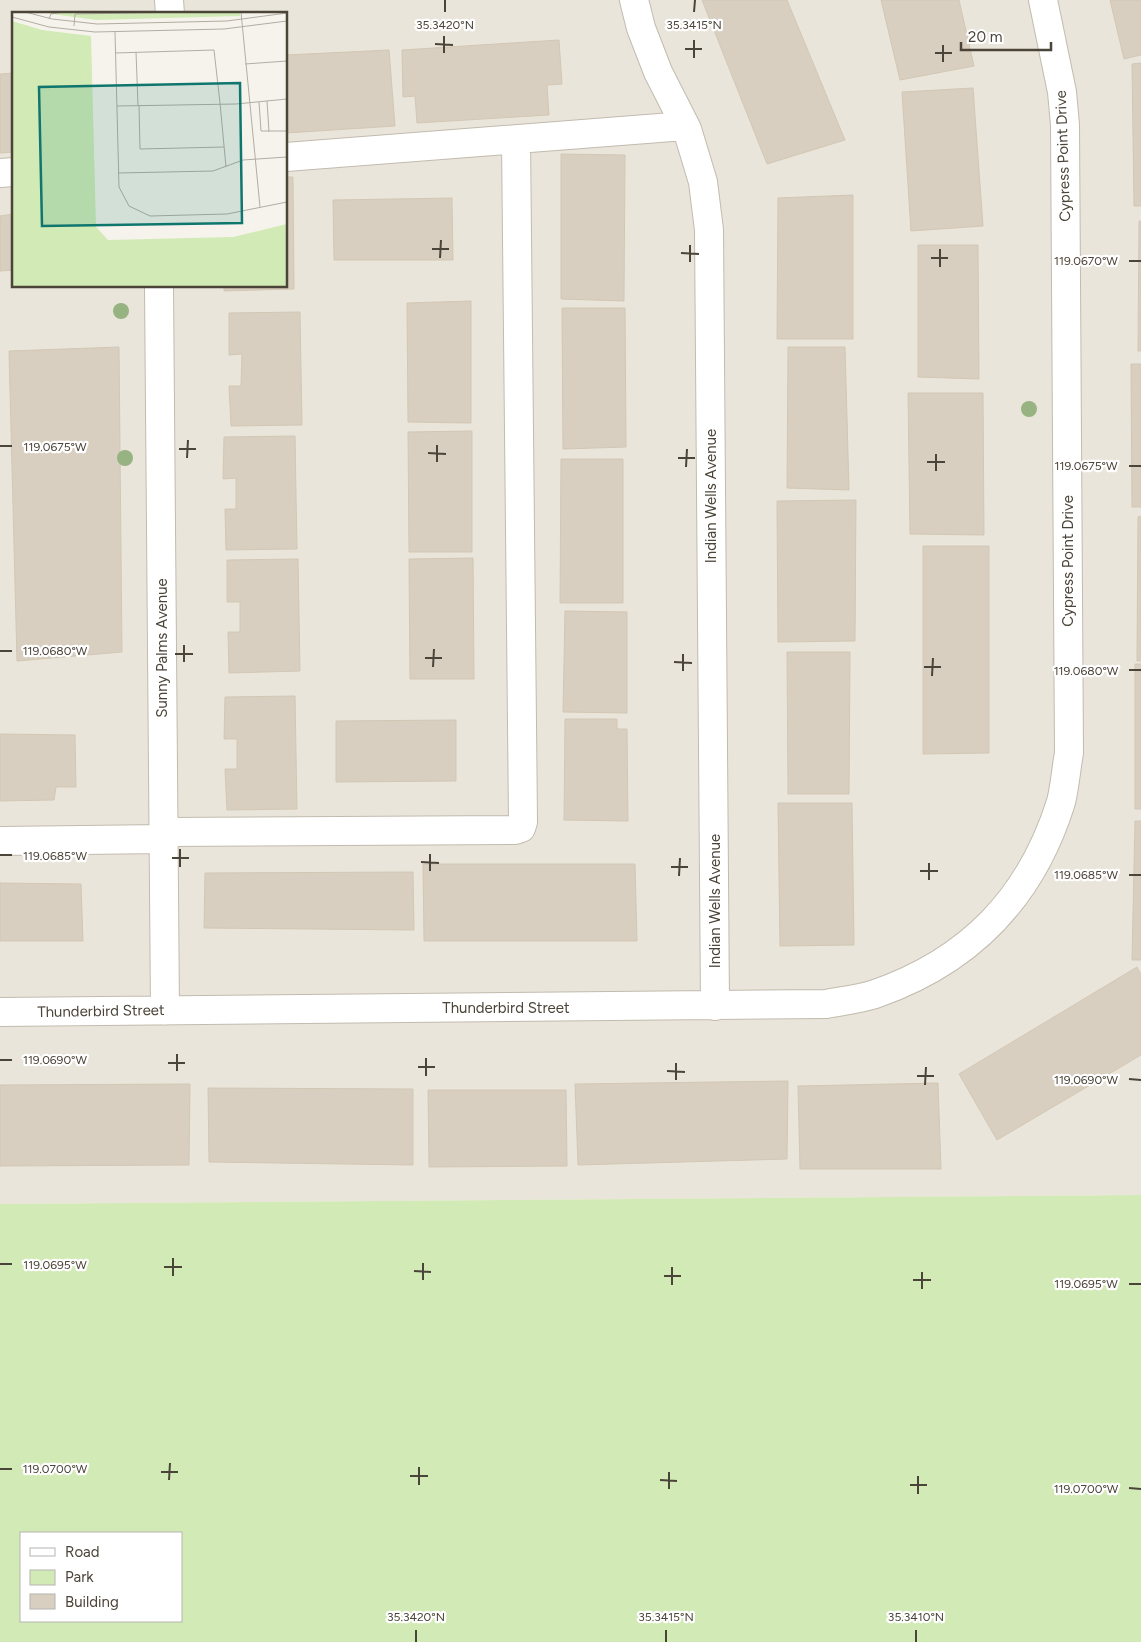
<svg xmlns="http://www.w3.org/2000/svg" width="1141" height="1642" font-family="Figtree,sans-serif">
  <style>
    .residential { fill: #eae5da; fill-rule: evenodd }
    .green { fill: #d2eab5; fill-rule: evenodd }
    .building { fill: #d8cfc1; stroke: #d3c7b4 }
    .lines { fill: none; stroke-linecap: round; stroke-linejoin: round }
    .minor-casing { stroke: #c2bbae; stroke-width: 30 }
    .minor { stroke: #fff; stroke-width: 28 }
    .tree { fill: #97b381 }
    .ticks { fill: none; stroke: #4b4439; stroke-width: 2 }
    .labels { text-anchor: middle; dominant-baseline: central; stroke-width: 4.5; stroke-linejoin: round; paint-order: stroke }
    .street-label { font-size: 15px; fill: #4b4439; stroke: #fff }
    .inset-road { fill: none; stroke: #b2ada4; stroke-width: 1 }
    .view { fill: #0f766e; fill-opacity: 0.15; stroke: #0f766e; stroke-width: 2.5 }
    .inset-edge { fill: none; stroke: #4b4439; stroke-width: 2.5 }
    .ticks-label { font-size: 12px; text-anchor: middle; fill: #4b4439; stroke: #fff; stroke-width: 4.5; stroke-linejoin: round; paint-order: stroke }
  </style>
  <rect width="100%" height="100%" fill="#f6f3ec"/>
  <path class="residential" d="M0,0H1141V1195L0,1204ZM14,14H286V286H14Z"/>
  <path class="green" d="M1141,1195V1642H0V1204ZM21,1533H181V1621H21Z"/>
  <path class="building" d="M702,0H787L845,140L767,164Z
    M881,0H959L974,66L900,80Z
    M1110,0H1141V55L1124,59Z
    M559,40L562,84L547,85L549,115L417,123L415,96L403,97L402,50Z
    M389,50L395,126L286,133V55Z
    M1141,63V206H1134L1132,64Z
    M14,73V152L0,153V74Z
    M973,88L983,226L911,231L902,92Z
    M561,154L625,155L624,301L561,299Z
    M286,177H293L294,289L224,291V286H286Z
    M853,195V339H777L778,198Z
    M452,198L453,260H334L333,200Z
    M14,214V270L0,271V216Z
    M1139,221H1141V351H1138Z
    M918,245H978L979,379L918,377Z
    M471,301V423L408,422L407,303Z
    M562,308H625L626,447L563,449Z
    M300,312L302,425L231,426L229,386H241L242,354L229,355V313Z
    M119,347L122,652L17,661L9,351Z
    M788,347H845L849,490L787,488Z
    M1131,364H1141V507H1132Z
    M908,393H983L984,535L910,534Z
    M472,431V552H409L408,432Z
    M295,436L297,549L226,550L225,509H236V478L223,479L224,437Z
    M561,459H623V603H560Z
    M856,500L855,641L778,642L777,501Z
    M1141,516V661H1137L1138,517Z
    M923,546H989V753L923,754Z
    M473,558L474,679H410L409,559Z
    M298,559L300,671L229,673L228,632H240V602H227V560Z
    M565,611L627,612V713L563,712Z
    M787,652H850L849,794H788Z
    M1135,664H1141V809H1135Z
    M295,696L297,809L227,810L225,769H237V739H224L225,697Z
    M565,719H617V729H627L628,821L564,820Z
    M456,720V781L336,782V721Z
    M0,734L75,735L76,787H56L54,800L0,801Z
    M778,803H852L854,945L780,946Z
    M1135,821H1141V960H1132Z
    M423,864H635L637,941H424Z
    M413,872L414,930L204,928L205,873Z
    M0,883L81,884L83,941H0Z
    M1137,967L1141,974V1055L997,1140L959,1074Z
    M788,1081L787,1159L578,1165L575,1084Z
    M938,1083L941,1169H800L798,1086Z
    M190,1084L189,1165L0,1166V1085Z
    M208,1088L413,1089V1165L209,1162Z
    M428,1090H566L567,1166L429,1167Z"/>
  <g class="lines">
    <g class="minor-casing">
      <path id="minor" d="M169,0L170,14
        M634,0L641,28L658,72L687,129L703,182L709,230L715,1006
        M286,157L685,126
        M0,173L14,172
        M159,286L165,1011
        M164,832L515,830L521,828L523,822L516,139
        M0,841L164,839
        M0,1012L826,1004C842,1001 860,999 875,994C970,961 1031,898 1061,802C1065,786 1066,769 1069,753L1065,125L1062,92L1043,0"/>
    </g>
    <use href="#minor" class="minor"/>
  </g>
  <g class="tree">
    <circle cx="121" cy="311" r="8"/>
    <circle cx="1029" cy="409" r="8"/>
    <circle cx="125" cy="458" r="8"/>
  </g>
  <path class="ticks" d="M445,12V0M694,12L695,0M435,44L453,45M685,49H702M444,53V36M935,53H952M694,58V40M943,62V45M432,249H449M681,253L699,254M440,258L441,240M931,258H948M1129,261H1141M690,262V245M940,267V249M0,446H12M179,449H196M428,453L446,454M187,458L188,440M678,458H695M437,462V445M927,462H945M1129,466H1141M686,467L687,449M936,471V454M0,651H12M175,654H193M425,658H442M184,662V645M674,662L692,663M433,667L434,649M924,667H941M1129,670H1141M683,671V654M932,676L933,658M0,855H12M172,858H189M421,862L439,863M180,867V849M671,867H688M430,871V854M920,871H938M1129,875H1141M679,876L680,858M929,880V863M0,1060H12M168,1063H185M418,1067H435M177,1071V1054M667,1071L685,1072M426,1076V1058M917,1076H934M1129,1079L1141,1080M676,1080V1063M925,1085L926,1067M0,1264H12M164,1267H182M414,1271L431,1272M173,1276V1258M664,1276H681M423,1280V1263M913,1280H931M1129,1284H1141M672,1285V1267M922,1289V1272M0,1469H12M161,1472H178M410,1476H428M169,1480L170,1463M660,1480L677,1481M419,1485V1467M910,1485H927M1129,1488L1141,1489M669,1489V1472M918,1494V1476M416,1642V1630M666,1642V1630M916,1642V1630"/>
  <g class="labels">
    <g class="street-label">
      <text transform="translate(1063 156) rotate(-92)">Cypress Point Drive</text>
      <text transform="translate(711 496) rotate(-90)">Indian Wells Avenue</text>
      <text transform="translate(1068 561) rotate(-90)">Cypress Point Drive</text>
      <text transform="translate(162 648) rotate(-90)">Sunny Palms Avenue</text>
      <text transform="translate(715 901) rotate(-90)">Indian Wells Avenue</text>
      <text x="506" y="1008">Thunderbird Street</text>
      <text transform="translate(101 1011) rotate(-1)">Thunderbird Street</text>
    </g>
  </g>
  <g transform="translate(12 12)">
    <rect width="275" height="275" fill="#f6f3ec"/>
    <path d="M26,0H228V4L84,8ZM0,9L30,18L79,24L84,215L96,228L221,225L275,212V275H0Z" fill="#d2eab5"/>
    <path class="inset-road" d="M13,0L40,7L85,12L215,9L275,1M229,0L248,195M0,5L37,15L83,20L212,17L275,9M37,7L39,2L51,0M62,14L63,2L172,0M103,20L107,175L117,194L138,204L215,202L275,190M124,40L126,93M103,41L202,38L208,91M233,52L275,49M255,89L257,120M247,90L249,119H275M208,91L214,155M127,93L128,137L212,135M105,94L224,92L275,87M106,161L201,159L231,148L275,145"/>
    <path class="view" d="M228,71L230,211L30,214L27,75Z"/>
    <rect width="275" height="275" class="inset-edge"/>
  </g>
  <g class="ticks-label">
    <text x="445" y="29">35.3420°N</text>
    <text x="694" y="29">35.3415°N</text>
    <text x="1086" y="265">119.0670°W</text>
    <text x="55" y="451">119.0675°W</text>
    <text x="1086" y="470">119.0675°W</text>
    <text x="55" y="655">119.0680°W</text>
    <text x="1086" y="675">119.0680°W</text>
    <text x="55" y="860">119.0685°W</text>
    <text x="1086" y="879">119.0685°W</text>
    <text x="55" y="1064">119.0690°W</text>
    <text x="1086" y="1084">119.0690°W</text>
    <text x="55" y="1269">119.0695°W</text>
    <text x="1086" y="1288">119.0695°W</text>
    <text x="55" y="1473">119.0700°W</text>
    <text x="1086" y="1493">119.0700°W</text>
    <text x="416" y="1621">35.3420°N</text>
    <text x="666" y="1621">35.3415°N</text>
    <text x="916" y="1621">35.3410°N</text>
  </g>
  <rect x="20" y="1532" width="162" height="90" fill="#ffffff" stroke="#b7b4b0"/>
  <rect x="30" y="1548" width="25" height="8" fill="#ffffff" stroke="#b7b4b0"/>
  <text x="65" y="1557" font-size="15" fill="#4b4439">Road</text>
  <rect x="30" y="1570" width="25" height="15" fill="#d2eab5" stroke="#b7b4b0"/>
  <text x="65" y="1582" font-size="15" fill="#4b4439">Park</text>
  <rect x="30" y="1594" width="25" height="15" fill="#d8cfc1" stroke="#b7b4b0"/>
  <text x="65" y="1607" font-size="15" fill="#4b4439">Building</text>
  <path d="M961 42v8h90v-8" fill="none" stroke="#4b4439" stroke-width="2.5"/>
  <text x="968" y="42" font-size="15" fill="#4b4439" stroke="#ffffff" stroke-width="4" paint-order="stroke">20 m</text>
</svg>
